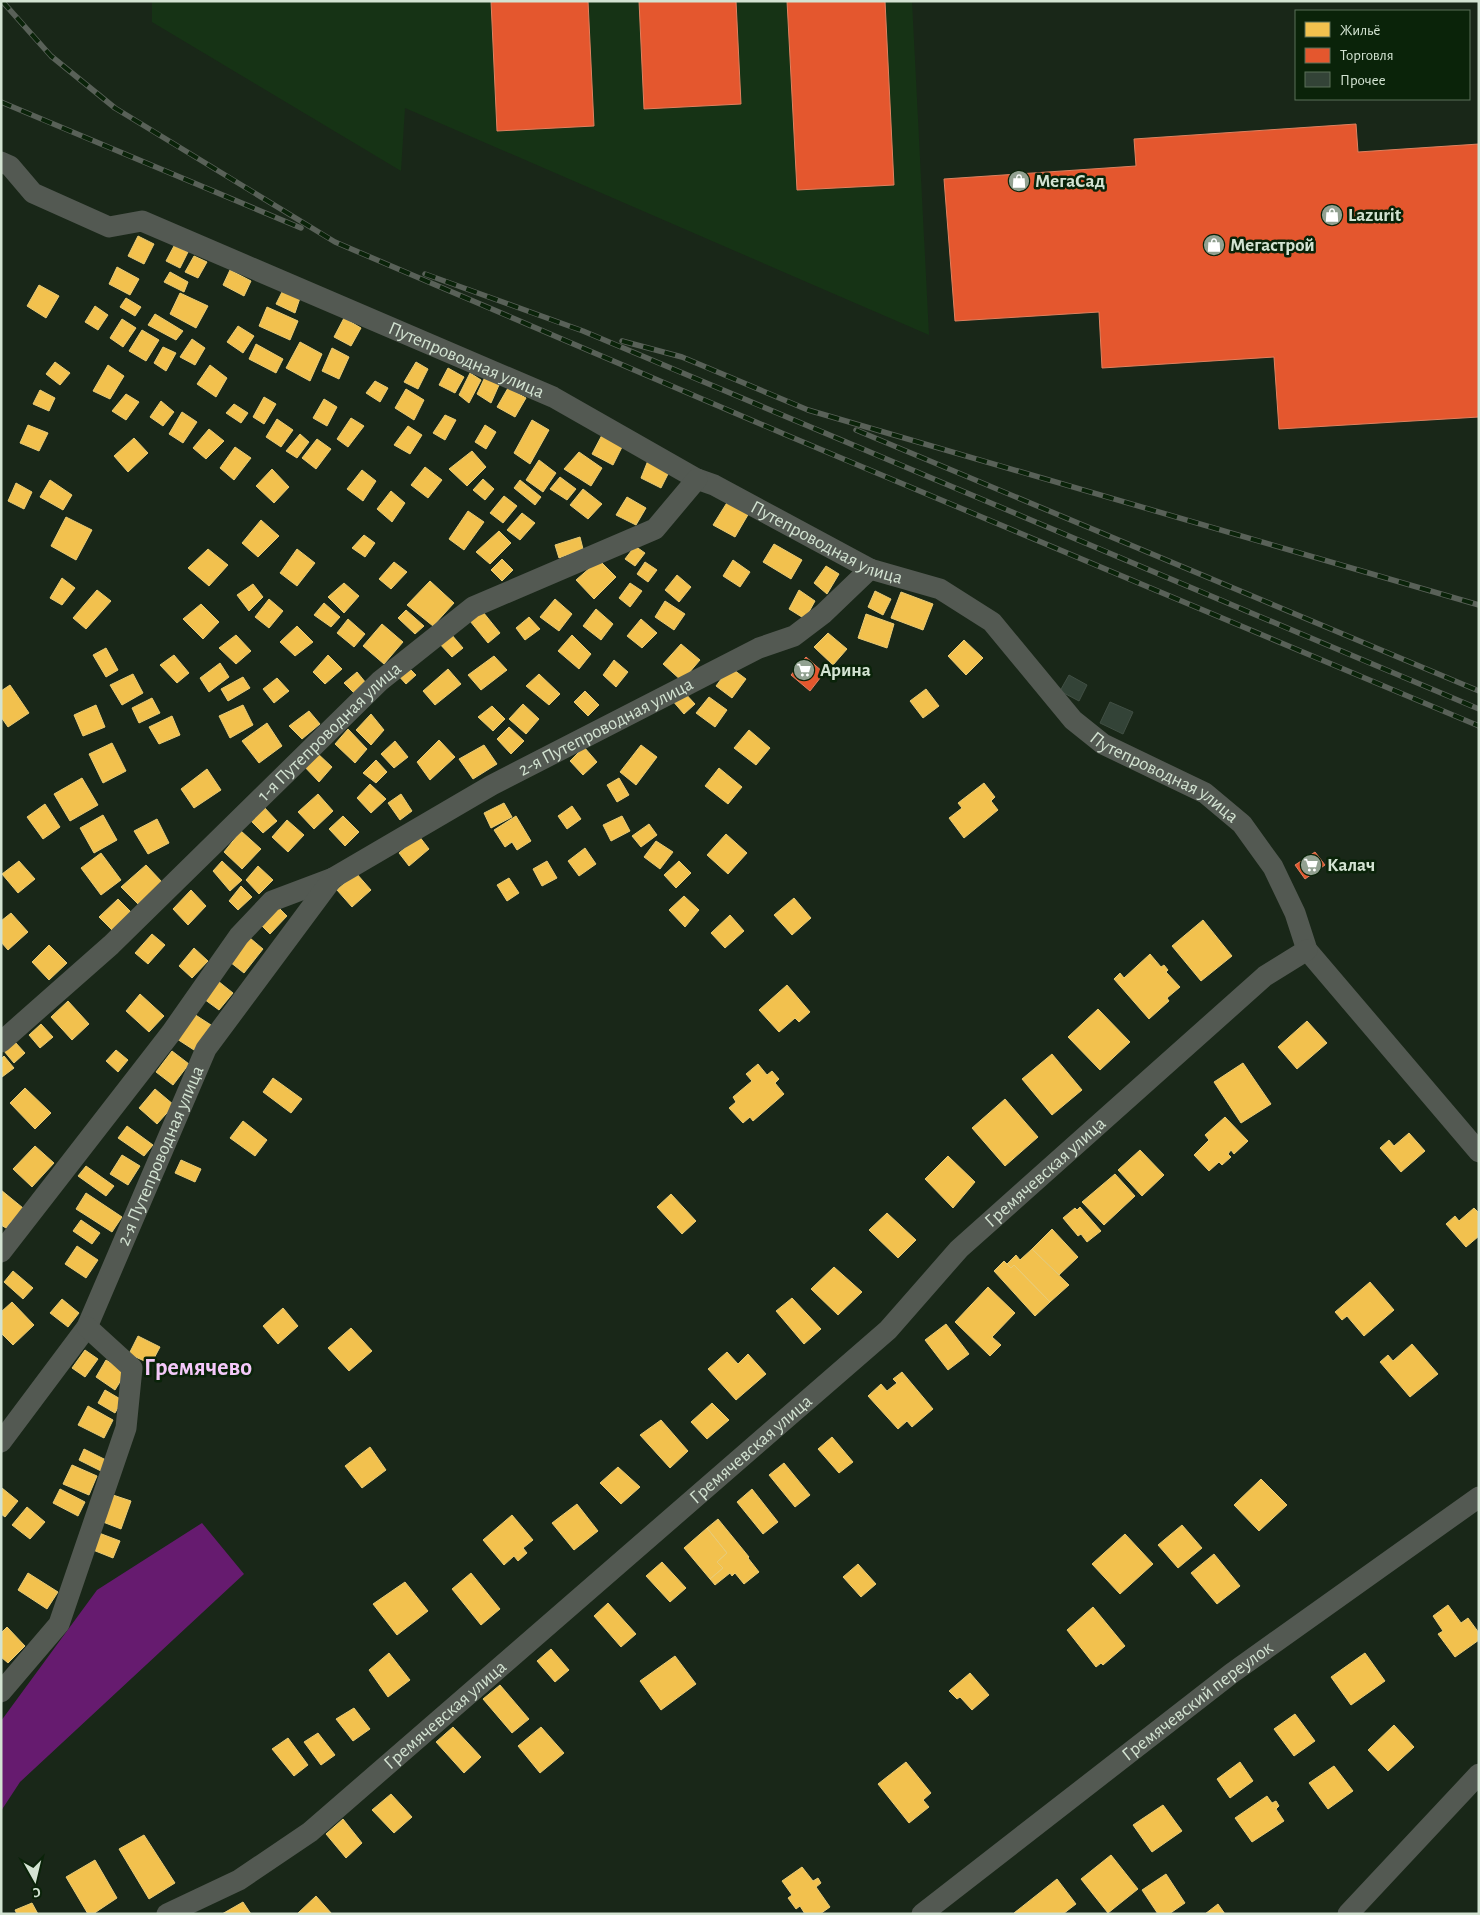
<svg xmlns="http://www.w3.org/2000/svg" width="1480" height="1915" font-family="'Alegreya Sans',sans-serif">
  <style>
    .built { fill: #163315 }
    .green { fill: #661b6f }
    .homes { fill: #f2c14e; stroke: #e9cb76 }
    .shops { fill: #e4572e; stroke: #df815f }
    .building { fill: #334337; stroke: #414f44 }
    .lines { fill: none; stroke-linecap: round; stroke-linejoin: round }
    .street { stroke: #535952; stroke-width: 21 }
    .rail-casing { stroke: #596158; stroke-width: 5.5 }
    .rail { stroke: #0a2309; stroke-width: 4; stroke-dasharray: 11; stroke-linecap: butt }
    .labels { text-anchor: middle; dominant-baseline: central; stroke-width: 5; stroke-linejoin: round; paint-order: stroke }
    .poi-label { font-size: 19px; font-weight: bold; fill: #d3e3d2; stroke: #0a2309; text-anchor: start }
    .street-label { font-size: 19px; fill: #d3e3d2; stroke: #0a2309 }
    .district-label { font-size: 24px; font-weight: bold; fill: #f4c9f9; stroke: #0a2309 }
  </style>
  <rect width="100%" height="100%" fill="#192718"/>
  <path class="built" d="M152,1H491L497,131L594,126L588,1H639L644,109L741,104L736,1H787L797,190L885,1H912L929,335L405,108L401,171L152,22Z"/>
  <path class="green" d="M202,1523L244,1574L20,1782L1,1811V1721L97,1590Z"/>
  <path class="homes" d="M138,236L154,244L144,264L128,256Z
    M174,246L188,252L180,268L166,261Z
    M194,256L207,262L198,278L185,272Z
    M117,267L139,279L130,295L109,284Z
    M230,270L251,281L244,296L223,285Z
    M170,272L188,282L184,292L164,282Z
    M39,285L59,296L46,318L27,306Z
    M283,290L300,298L295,313L276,304Z
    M180,293L208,306L196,328L170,314Z
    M126,298L141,307L135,316L120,307Z
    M95,306L108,315L98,330L85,322Z
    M267,307L298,321L290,340L259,326Z
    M155,314L183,331L176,340L148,325Z
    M344,318L361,328L351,346L334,337Z
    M122,319L136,328L123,347L110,338Z
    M238,326L254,336L243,353L227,342Z
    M142,330L159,340L146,361L129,351Z
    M192,339L205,348L195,365L180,357Z
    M300,342L322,354L310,381L286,368Z
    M256,344L283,359L276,373L249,359Z
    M163,347L176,353L166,371L154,363Z
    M332,348L349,357L339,379L322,371Z
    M55,362L70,373L60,385L46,374Z
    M416,362L428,369L418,389L404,382Z
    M108,365L124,376L110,399L93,391Z
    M210,365L227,378L216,397L197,384Z
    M448,368L464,377L455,393L439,385Z
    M470,373L481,380L469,403L459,395Z
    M485,377L499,385L491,403L477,394Z
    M375,381L388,388L380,402L366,393Z
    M508,388L526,398L515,417L497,407Z
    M406,389L424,400L414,420L395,408Z
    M40,390L55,398L49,411L33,404Z
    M126,394L139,402L126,420L112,411Z
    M264,397L276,404L264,424L253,417Z
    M324,399L337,407L327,426L313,418Z
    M161,401L174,412L163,426L150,417Z
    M234,404L248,413L241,423L226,413Z
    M182,412L197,422L183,443L169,434Z
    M445,415L456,420L445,440L433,433Z
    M351,418L364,426L348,447L337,439Z
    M277,419L293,430L281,447L266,437Z
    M532,420L549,430L530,464L514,453Z
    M28,425L48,433L39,451L20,443Z
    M485,425L496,432L486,449L475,442Z
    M408,426L422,435L410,454L394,445Z
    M209,429L224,441L206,459L193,448Z
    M300,434L309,442L297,458L286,451Z
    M602,435L623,445L613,465L592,454Z
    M134,438L148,453L128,472L114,456Z
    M317,439L331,449L316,469L302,458Z
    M235,447L251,458L234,480L220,468Z
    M472,451L486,467L467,486L449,469Z
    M579,452L602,468L591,486L564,469Z
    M649,458L671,468L661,488L641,478Z
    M539,460L556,473L543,492L526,480Z
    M425,467L442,480L428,498L411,485Z
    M272,469L289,487L274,503L256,486Z
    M362,470L376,481L363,501L347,489Z
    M560,477L576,489L567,500L550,489Z
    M483,479L494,489L485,500L473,490Z
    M50,480L72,495L63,510L40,497Z
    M520,480L541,497L535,505L514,488Z
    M16,483L32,492L24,509L8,501Z
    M583,489L602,504L588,519L570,505Z
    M391,491L405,503L392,522L377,509Z
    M504,496L517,506L503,523L490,513Z
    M627,497L646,508L636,525L616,515Z
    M728,501L749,513L735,537L713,525Z
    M468,511L484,522L464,550L449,539Z
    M522,513L535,523L520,540L507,530Z
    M66,517L92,530L76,560L51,546Z
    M261,520L279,536L258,557L242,543Z
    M499,531L511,543L490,564L476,552Z
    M364,535L375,543L365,557L352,548Z
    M580,537L583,549L559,558L555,545Z
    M774,544L802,560L791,579L763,562Z
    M635,546L645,553L635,566L625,559Z
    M208,549L228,565L209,586L188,568Z
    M297,549L315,563L297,586L280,573Z
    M502,559L513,570L502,581L491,570Z
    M599,560L616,577L594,599L576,580Z
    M733,560L750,572L740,587L723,576Z
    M394,562L407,572L391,589L379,579Z
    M645,562L657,570L648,582L637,574Z
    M826,566L839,574L827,594L814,583Z
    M677,575L691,587L679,602L665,590Z
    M62,578L75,588L62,605L50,598Z
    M430,581L454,603L433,626L407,605Z
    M344,583L359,596L344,613L328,597Z
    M630,583L642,591L630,607L619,598Z
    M253,584L263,597L249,611L237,595Z
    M97,590L111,601L86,629L73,618Z
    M799,590L815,601L805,619L789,609Z
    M875,591L891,599L883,615L868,607Z
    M901,592L933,604L923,630L891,618Z
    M269,599L283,611L269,628L255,617Z
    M555,599L572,614L559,631L540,617Z
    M665,601L685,614L674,630L655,617Z
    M324,603L340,617L331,627L314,615Z
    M201,604L219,622L203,639L183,619Z
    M596,609L613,624L601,640L583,626Z
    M406,610L424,626L415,634L398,618Z
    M483,612L500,633L488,643L470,621Z
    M866,614L894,624L887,648L858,638Z
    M529,617L540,629L525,640L516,628Z
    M348,619L365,634L354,647L337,633Z
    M641,619L657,633L642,648L627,636Z
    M382,624L403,642L384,664L363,646Z
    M297,626L313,642L295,656L280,642Z
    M828,633L847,649L833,665L814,647Z
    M451,634L463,648L452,657L437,641Z
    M236,635L251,651L236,664L219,648Z
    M572,635L591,654L579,669L558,651Z
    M964,640L983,658L966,675L948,656Z
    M681,644L700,660L682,681L663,664Z
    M106,648L118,670L106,677L93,655Z
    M174,655L189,673L177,683L160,665Z
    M328,655L342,669L325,684L313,672Z
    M494,656L507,670L481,690L468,675Z
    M614,660L628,672L616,687L603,675Z
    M220,663L229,677L209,692L200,678Z
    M406,665L416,675L406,684L396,673Z
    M730,667L746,679L732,698L716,686Z
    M448,669L461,684L435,705L423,691Z
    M357,672L366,683L355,694L344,683Z
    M133,674L143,693L122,705L110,685Z
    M539,674L560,694L549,705L526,686Z
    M243,677L250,688L228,701L221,689Z
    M277,678L289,691L274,703L263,689Z
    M10,685L29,713L8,727L1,717V691Z
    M926,689L939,706L923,718L910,701Z
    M682,690L695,704L684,714L672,700Z
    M585,691L599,705L588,716L574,702Z
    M709,697L727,710L715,727L696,713Z
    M152,698L160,713L139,723L132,708Z
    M523,704L539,719L526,734L509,719Z
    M96,705L105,727L83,736L74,715Z
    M243,705L253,725L230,738L219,716Z
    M492,706L505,719L493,731L478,717Z
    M309,711L320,724L302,739L289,726Z
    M371,714L384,730L371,745L356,730Z
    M172,716L180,735L159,744L149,727Z
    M267,723L282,746L259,763L242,741Z
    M509,727L524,741L511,754L497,739Z
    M348,729L367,749L355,763L335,744Z
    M749,730L770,748L756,765L734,748Z
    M439,740L455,757L430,780L417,762Z
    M395,741L408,757L394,768L381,754Z
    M112,743L126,771L103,783L89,754Z
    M484,745L497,764L473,779L459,759Z
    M641,745L657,757L636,785L620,772Z
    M584,747L597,762L583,775L570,761Z
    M316,752L332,767L319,782L302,764Z
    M376,760L387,772L376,783L363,773Z
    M719,768L742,787L728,804L705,786Z
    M207,769L221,790L194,808L181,789Z
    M82,778L98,805L70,821L54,794Z
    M619,778L629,795L617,802L607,785Z
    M984,783L995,797L991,801L998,810L964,838L949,818L962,808L958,803Z
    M370,784L386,799L371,813L357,798Z
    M318,794L333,811L314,829L298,812Z
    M401,794L412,811L400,820L388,803Z
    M504,803L512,817L491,828L484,813Z
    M45,804L60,827L43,839L27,817Z
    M263,806L277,821L263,833L250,820Z
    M572,806L581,819L567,829L558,816Z
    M103,815L117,840L94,853L80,828Z
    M343,816L359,832L345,846L329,829Z
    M516,816L531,841L517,850L512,842L505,847L494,830Z
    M622,816L630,831L611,841L603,825Z
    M157,819L169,843L148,854L134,831Z
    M287,820L304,835L288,852L272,837Z
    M649,824L657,835L641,847L632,836Z
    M241,831L261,849L242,869L224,852Z
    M726,834L747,853L728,874L707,855Z
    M419,836L429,849L409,866L399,853Z
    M656,841L673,852L660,869L644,857Z
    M585,848L596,864L579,876L568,861Z
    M101,853L121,880L101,895L81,868Z
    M19,861L35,879L18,893L2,874Z
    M222,861L242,880L230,891L213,871Z
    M547,861L557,878L542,886L533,869Z
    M679,861L691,873L676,888L664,875Z
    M146,865L162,882L138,904L121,887Z
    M258,866L273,880L259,894L246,880Z
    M356,873L371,890L352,907L337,890Z
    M509,878L519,893L507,901L497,885Z
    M241,886L252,897L238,910L229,901Z
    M191,890L206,906L188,925L173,909Z
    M684,896L699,910L685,927L669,910Z
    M794,898L811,918L792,935L774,915Z
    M118,899L131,912L112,930L99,917Z
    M276,905L287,916L270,934L259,923Z
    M11,913L28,932L8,950L1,942V921Z
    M730,915L744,931L725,948L711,933Z
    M1203,920L1232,956L1201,981L1172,946Z
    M152,934L165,945L148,964L135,953Z
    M250,938L263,949L244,973L230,962Z
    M49,945L67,963L49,980L32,962Z
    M194,948L208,961L192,978L179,966Z
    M1150,954L1161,967L1164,965L1168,970L1166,972L1180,987L1167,998L1169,1001L1149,1019L1114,979L1120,973L1124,978Z
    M218,981L233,993L219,1010L204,999Z
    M787,985L810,1012L799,1022L795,1018L779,1032L759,1010Z
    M140,994L164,1016L149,1032L126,1011Z
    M68,1001L89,1024L72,1040L51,1017Z
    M1098,1009L1130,1042L1100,1070L1068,1037Z
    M194,1014L211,1025L194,1050L177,1039Z
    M1307,1021L1327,1043L1297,1069L1278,1047Z
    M41,1024L53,1037L40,1048L29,1035Z
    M15,1042L25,1053L14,1063L4,1051Z
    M116,1050L128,1060L118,1072L106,1061Z
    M172,1051L189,1064L173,1085L156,1072Z
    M1052,1054L1082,1090L1052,1115L1022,1079Z
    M4,1056L14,1068L2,1077L1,1059Z
    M1243,1063L1271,1104L1241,1123L1214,1082Z
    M758,1064L767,1075L772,1071L779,1079L775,1083L784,1094L753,1121L750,1117L743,1123L729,1108L736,1102L733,1097L752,1081L746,1074Z
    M273,1078L302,1099L291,1113L263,1092Z
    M25,1088L51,1113L35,1129L10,1103Z
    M155,1089L174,1105L157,1124L139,1108Z
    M1005,1099L1038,1137L1005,1166L972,1128Z
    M1225,1117L1248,1141L1234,1154L1231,1150L1228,1154L1231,1157L1222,1165L1219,1162L1209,1171L1194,1155L1209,1140L1205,1135Z
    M243,1121L267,1140L255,1156L230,1138Z
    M127,1126L153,1145L144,1156L118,1138Z
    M1409,1133L1425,1151L1401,1172L1380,1148L1389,1140L1394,1146Z
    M35,1146L54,1163L32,1187L13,1169Z
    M1140,1150L1164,1175L1142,1196L1118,1170Z
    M122,1155L140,1166L128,1185L110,1174Z
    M948,1156L975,1182L953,1208L925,1179Z
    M181,1160L201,1169L195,1182L175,1173Z
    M86,1166L114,1186L106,1196L78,1176Z
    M1115,1174L1135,1196L1104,1225L1082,1202Z
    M1,1190L23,1208L6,1228L1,1225Z
    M86,1193L122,1217L112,1232L76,1209Z
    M671,1194L696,1221L682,1234L657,1207Z
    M1080,1207L1101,1231L1087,1242L1081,1234L1078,1236L1063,1218L1075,1208L1077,1210Z
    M1474,1208L1479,1213V1236L1466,1247L1446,1224L1455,1216L1459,1221Z
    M887,1213L916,1240L898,1258L869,1230Z
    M81,1220L100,1233L92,1244L73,1231Z
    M1052,1229L1078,1257L1059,1275L1032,1249Z
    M77,1246L98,1260L86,1278L65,1264Z
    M1032,1249L1069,1285L1050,1302L1014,1265L1011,1268L1007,1264L1016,1255L1020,1260Z
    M1004,1261L1011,1268L1014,1265L1050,1302L1035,1316L994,1271Z
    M834,1267L862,1292L838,1315L811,1289Z
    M13,1271L33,1288L23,1299L4,1282Z
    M1370,1282L1394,1310L1364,1336L1347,1316L1342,1320L1335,1312Z
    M988,1287L1015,1313L992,1337L1001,1345L990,1356L955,1322Z
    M792,1298L821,1329L804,1344L776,1311Z
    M62,1299L79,1313L68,1327L50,1313Z
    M12,1302L34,1325L13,1345L1,1333V1312Z
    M283,1308L298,1326L278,1344L263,1326Z
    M946,1324L969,1354L948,1370L925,1340Z
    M351,1328L372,1351L349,1371L328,1348Z
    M138,1336L160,1347L151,1364L129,1354Z
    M1412,1344L1438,1374L1410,1397L1380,1362L1388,1355L1393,1361Z
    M85,1350L98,1359L85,1377L72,1368Z
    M727,1352L738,1364L748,1354L766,1374L736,1400L708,1369Z
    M106,1360L126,1372L115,1390L96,1377Z
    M902,1372L933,1409L912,1427L907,1421L898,1429L868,1396L881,1384L887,1391L897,1383L893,1379Z
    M105,1390L122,1400L115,1413L98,1403Z
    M712,1403L729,1420L707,1439L691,1422Z
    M88,1406L113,1420L104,1438L78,1425Z
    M661,1420L688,1451L670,1468L640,1435Z
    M832,1437L853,1462L839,1473L818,1449Z
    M370,1447L386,1470L362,1488L345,1466Z
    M84,1449L106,1460L101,1471L79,1460Z
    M784,1463L810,1495L795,1507L769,1475Z
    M72,1465L97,1476L89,1495L63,1484Z
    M618,1467L640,1487L621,1504L600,1483Z
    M1261,1479L1287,1505L1259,1531L1234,1505Z
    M2,1488L18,1501L5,1517L1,1514Z
    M60,1489L85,1502L78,1516L53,1503Z
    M752,1489L778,1522L763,1534L737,1502Z
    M113,1495L131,1501L121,1529L103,1522Z
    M577,1504L598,1531L574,1550L552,1523Z
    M27,1507L45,1522L30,1539L12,1525Z
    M512,1515L533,1540L523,1548L527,1553L518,1561L514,1556L504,1565L483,1540Z
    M718,1519L749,1557L748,1558L759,1572L744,1584L735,1573L732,1576L730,1573L715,1585L710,1579L723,1568L717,1562L727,1553L707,1528Z
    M1182,1525L1202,1548L1178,1568L1158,1545Z
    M707,1528L727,1553L717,1562L723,1568L710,1579L684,1548Z
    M99,1533L120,1541L113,1558L93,1550Z
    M1125,1534L1153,1564L1120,1594L1092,1564Z
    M1214,1554L1240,1586L1217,1604L1191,1573Z
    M662,1562L686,1588L670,1602L646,1576Z
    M858,1564L876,1584L861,1597L843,1577Z
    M28,1573L58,1592L47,1609L18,1590Z
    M471,1573L500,1609L481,1625L452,1589Z
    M405,1582L428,1611L397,1635L373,1604Z
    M608,1603L636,1634L621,1647L594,1616Z
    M1448,1605L1461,1623L1468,1618L1479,1633V1640L1455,1657L1438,1634L1443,1631L1433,1616Z
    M1093,1607L1125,1646L1103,1665L1101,1663L1096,1667L1067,1630Z
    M7,1627L25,1646L8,1663L1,1657V1633Z
    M551,1649L569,1670L555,1682L537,1661Z
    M389,1653L410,1680L388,1697L369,1670Z
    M1365,1653L1385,1681L1351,1705L1331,1677Z
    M675,1656L696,1684L661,1710L640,1681Z
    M970,1673L989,1695L972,1710L960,1697L957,1699L949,1691Z
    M500,1685L529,1719L512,1733L483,1699Z
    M354,1708L370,1729L353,1741L336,1719Z
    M1295,1714L1315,1741L1294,1756L1274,1729Z
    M1394,1725L1414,1747L1388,1771L1368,1750Z
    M453,1727L481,1757L464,1773L436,1742Z
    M541,1727L564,1753L540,1773L518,1746Z
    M318,1733L335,1755L321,1765L304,1742Z
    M288,1738L308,1765L294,1776L272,1749Z
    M906,1762L931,1793L923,1800L929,1807L909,1823L878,1784Z
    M1240,1762L1253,1781L1230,1798L1217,1779Z
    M1334,1766L1353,1791L1328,1809L1309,1783Z
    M391,1794L412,1817L394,1833L372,1810Z
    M1267,1796L1272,1803L1276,1801L1279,1806L1276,1809L1284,1821L1252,1842L1235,1818Z
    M1163,1805L1182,1831L1152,1852L1133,1825Z
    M343,1819L362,1843L346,1858L326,1834Z
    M144,1835L175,1883L149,1899L119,1849Z
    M1111,1855L1138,1889L1108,1913L1081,1879Z
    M95,1860L117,1898L93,1914H88L66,1877Z
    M802,1867L813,1881L818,1878L821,1883L816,1887L830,1907L820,1914H805L800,1906L796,1909L788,1898L792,1895L782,1881Z
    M1166,1874L1185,1903L1169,1914H1158L1142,1890Z
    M1057,1879L1076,1904L1063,1914H1015L1014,1913Z
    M316,1896L332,1914H297Z
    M243,1902L251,1914H222Z
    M32,1903L38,1914H17L15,1910Z
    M1218,1904L1225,1914H1205Z"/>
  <path class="shops" d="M491,1H588L594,126L497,131Z
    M639,1H736L741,104L644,109Z
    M787,1H885L894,185L797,190Z
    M1356,124L1358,152L1479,144V417L1279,429L1274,357L1102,368L1099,312L955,321L944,179L1136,166L1134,139Z
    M806,657L824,673L810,691L791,675Z
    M1315,852L1325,865L1305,879L1295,865Z"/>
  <path class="building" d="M1069,675L1087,685L1079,701L1060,691Z
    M1110,702L1133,712L1123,734L1100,723Z"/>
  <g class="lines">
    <g class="street">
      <path id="s1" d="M1,162L10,166L33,193L109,227L142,221L553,397L697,479L714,485L870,569L940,589L992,622L1073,720L1103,744L1205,793L1242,824L1273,867L1295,913L1307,950L1479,1152"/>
      <path id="s2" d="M1,1042L111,945L380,681L473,607L655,529L697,479"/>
      <path d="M1,1252L171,1033L239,936L272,901L333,878"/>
      <path id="s3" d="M1,1442L87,1327L206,1049L333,878L492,785L759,648L794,636L823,614L870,569"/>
      <path d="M1,1692L59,1624L126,1428L132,1368L87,1327"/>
      <path id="s4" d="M167,1914L239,1880L310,1832L888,1330L959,1249L1265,976L1307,950"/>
      <path id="s5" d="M922,1914L1232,1673L1479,1497"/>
      <path d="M1348,1914L1479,1774"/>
    </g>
    <g class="rail-casing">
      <path id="rail" d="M2,1L51,56L115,108L335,242L784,434L1479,726
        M1,102L301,228
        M425,274L583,331L1479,709
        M622,341L682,357L808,410L1479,605
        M856,430L1479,691"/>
    </g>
    <use href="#rail" class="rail"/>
  </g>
  <defs>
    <g id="shop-disc" transform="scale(1.125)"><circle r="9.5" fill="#92a191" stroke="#0a2309"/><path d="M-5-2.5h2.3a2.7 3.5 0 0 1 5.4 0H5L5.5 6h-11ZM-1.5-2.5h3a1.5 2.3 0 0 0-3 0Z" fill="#fff"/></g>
    <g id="supermarket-disc" transform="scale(1.125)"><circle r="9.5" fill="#92a191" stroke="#0a2309"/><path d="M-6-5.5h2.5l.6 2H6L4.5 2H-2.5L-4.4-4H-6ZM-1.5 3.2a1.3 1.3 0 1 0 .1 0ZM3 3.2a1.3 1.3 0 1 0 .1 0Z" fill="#fff"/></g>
  </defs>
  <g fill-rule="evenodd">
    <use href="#shop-disc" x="1019" y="181"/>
    <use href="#shop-disc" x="1332" y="215"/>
    <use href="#shop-disc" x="1214" y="245"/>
    <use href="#supermarket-disc" x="804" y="670"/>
    <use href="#supermarket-disc" x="1311" y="865"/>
  </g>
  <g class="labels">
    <g class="poi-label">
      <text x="1035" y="181">МегаСад</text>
      <text x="1348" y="215">Lazurit</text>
      <text x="1230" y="245">Мегастрой</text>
      <text x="820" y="670">Арина</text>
      <text x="1327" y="865">Калач</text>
    </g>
    <g class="street-label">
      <text stroke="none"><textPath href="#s1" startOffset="515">Путепроводная улица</textPath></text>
      <text stroke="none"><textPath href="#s1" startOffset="920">Путепроводная улица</textPath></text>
      <text stroke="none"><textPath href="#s3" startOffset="971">2-я Путепроводная улица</textPath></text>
      <text stroke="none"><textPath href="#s2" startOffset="452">1-я Путепроводная улица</textPath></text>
      <text stroke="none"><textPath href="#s1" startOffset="1340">Путепроводная улица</textPath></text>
      <text stroke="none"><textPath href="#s3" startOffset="330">2-я Путепроводная улица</textPath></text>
      <text stroke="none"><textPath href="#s4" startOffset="1154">Гремячевская улица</textPath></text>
      <text stroke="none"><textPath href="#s4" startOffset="749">Гремячевская улица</textPath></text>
      <text stroke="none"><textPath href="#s5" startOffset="348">Гремячевский переулок</textPath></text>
      <text stroke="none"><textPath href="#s4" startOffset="344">Гремячевская улица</textPath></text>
    </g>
    <g class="district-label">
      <text x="198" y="1368">Гремячево</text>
    </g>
  </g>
  <rect width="1480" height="1915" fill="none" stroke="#d3e3d2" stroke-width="5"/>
  <rect x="1295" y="10" width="175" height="90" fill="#0a2309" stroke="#5a7059"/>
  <rect x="1305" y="22" width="25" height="15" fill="#f2c14e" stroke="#5a7059"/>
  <text x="1340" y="35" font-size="15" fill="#d3e3d2">Жильё</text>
  <rect x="1305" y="48" width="25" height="15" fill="#e4572e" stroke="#5a7059"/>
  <text x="1340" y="60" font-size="15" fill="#d3e3d2">Торговля</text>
  <rect x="1305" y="72" width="25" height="15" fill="#334337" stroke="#5a7059"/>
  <text x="1340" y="85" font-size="15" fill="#d3e3d2">Прочее</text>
  <g transform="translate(35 1880) rotate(172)" stroke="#0a2309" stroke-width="4" paint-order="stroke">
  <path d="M0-4L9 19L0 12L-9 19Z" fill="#d3e3d2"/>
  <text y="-8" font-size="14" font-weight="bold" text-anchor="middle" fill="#d3e3d2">С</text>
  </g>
</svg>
